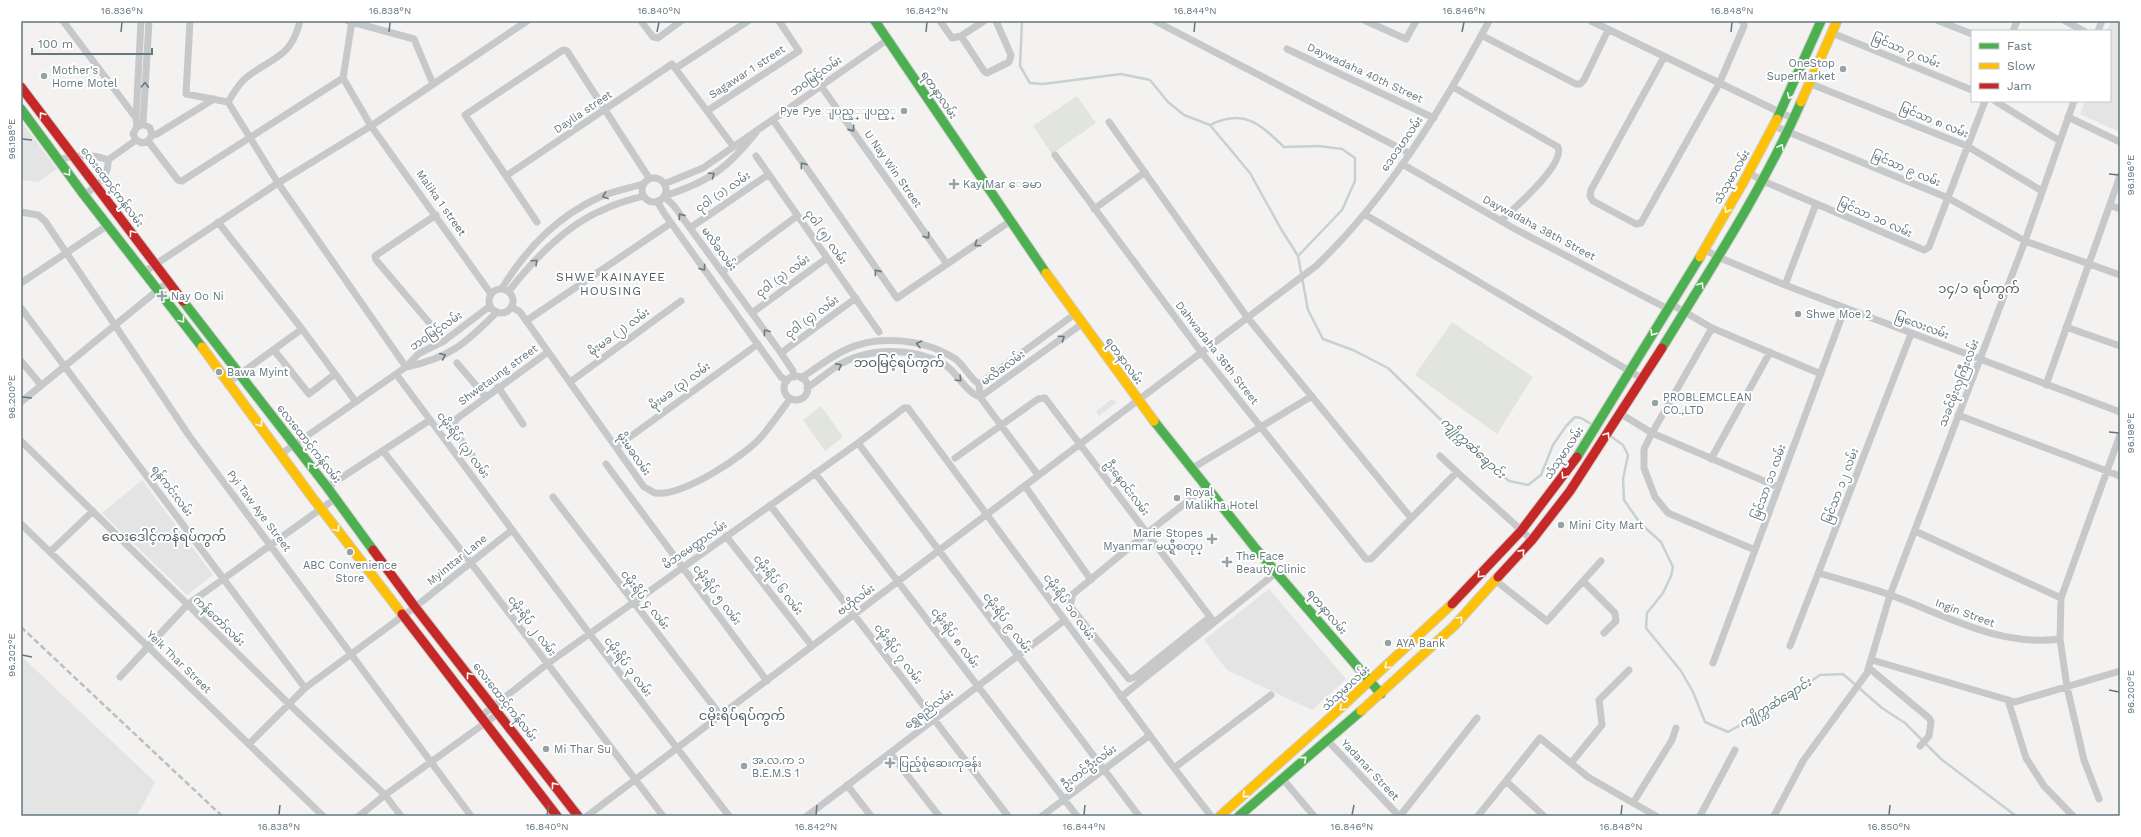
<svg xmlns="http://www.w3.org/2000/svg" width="2141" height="837" font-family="'Work Sans','Noto Sans Myanmar',sans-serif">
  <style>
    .built { fill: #e3e4e3 }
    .green { fill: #e2e4de }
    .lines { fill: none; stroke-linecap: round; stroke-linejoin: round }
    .stream { stroke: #c7d1d2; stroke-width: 2.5 }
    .fast-casing { stroke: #cfd0d0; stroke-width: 11 }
    .slow-casing { stroke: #cfd0d0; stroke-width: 11 }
    .jam-casing { stroke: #cfd0d0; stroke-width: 11 }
    .street { stroke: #c7c8c9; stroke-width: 7 }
    .fast { stroke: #4caf50; stroke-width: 9 }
    .slow { stroke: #ffc107; stroke-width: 9 }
    .jam { stroke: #c62828; stroke-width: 9 }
    .rail { stroke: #bdbebf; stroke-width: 2.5; stroke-dasharray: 6 3; stroke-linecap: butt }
    .oneway { stroke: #687b84 }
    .oneway2 { stroke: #f6fbf6 }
    .ticks { fill: none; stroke: #637780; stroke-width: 1.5 }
    .poi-dot { fill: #95a2a7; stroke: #fff; stroke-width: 1.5 }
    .labels { text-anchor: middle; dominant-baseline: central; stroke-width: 4; stroke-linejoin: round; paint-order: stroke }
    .street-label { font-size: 11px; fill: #637780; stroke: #fff }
    .poi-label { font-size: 11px; fill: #637780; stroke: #fff; text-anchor: start }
    .neighbourhood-label { font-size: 12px; letter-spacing: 1px; fill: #515f65; stroke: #fff }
    .water-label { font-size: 12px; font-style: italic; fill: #5f7a7e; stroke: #fff }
    .quarter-label { font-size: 13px; fill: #515f65; stroke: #fff }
    .neatline { fill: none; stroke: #637780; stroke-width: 1.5 }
    .ticks-label { font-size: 10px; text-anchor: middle; fill: #637780 }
  </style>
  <rect width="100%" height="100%" fill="#f3f2f0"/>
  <path class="built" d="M2111,21H2120V132L2080,114L2085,101H2110V31H2107Z
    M21,121L57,169L38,182L21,180Z
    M1112,399L1116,402L1115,404L1099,416L1096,411Z
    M142,480L213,575L187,595L102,513Z
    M1269,589L1346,679L1312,710L1227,670L1204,640Z
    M21,656L155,782L137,816H21Z"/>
  <path class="green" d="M1077,96L1096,123L1052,154L1033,126Z
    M1452,322L1533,377L1497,434L1415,375Z
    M821,406L843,437L825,451L803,420Z"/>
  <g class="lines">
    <path class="stream" d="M1022,21L1020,66L1030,83L1043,84L1121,74L1150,80L1168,102L1184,115L1210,125L1250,173L1281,229L1298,256L1308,310L1323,339L1353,350L1388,368L1441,420L1509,481L1528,485L1541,475L1553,445L1566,426L1575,417L1581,418L1593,425
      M1210,125C1244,108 1260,124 1284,147L1319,146L1342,149L1355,158V181L1342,210L1298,256
      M1609,435L1623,445L1628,455L1623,479L1624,500L1640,523L1661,542L1673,567L1671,576L1663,593L1647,613L1646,628L1681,671L1693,692L1705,722L1728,732L1777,704L1820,675L1843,674L1882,708L1905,723L1941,759L2016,816"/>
    <g class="fast-casing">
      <path id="fast" d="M875,21L1046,273
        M21,109L84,195L202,347
        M1777,119L1821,21
        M183,301L327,487L373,550
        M1662,348C1711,268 1763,189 1801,102
        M1154,421L1256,549L1381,694
        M1577,457L1700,257
        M1239,816L1361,711"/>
    </g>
    <g class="slow-casing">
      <path id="slow" d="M1801,102L1837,21
        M1700,257L1744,181L1777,119
        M1046,273L1154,421
        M202,347L312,497L402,614
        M1361,711L1454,626L1498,577
        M1220,816L1333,715L1452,604"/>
    </g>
    <g class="jam-casing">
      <path id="jam" d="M21,87L183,301
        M373,550L415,607L578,816
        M1498,577L1532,540L1570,491L1662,348
        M1452,604L1521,531L1577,457
        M402,614L557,816"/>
    </g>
    <path class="street" d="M63,21L136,118L137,127L133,134L136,140L142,143L148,141L152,135L150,128L143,124L137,127
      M190,21L186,94L228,102C233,94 239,83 247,77C274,56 291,58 300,21
      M348,21L414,39L433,84
      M641,21L653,37L658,38L681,21
      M940,21L952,38L961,36
      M984,21L961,36L984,71L987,73L1009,62L1011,55L996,21
      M1155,21L1409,153
      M1366,21L1406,39L1416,21
      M1591,21L1794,119
      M1939,21L1972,34
      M2065,21L2084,31
      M2013,31L2017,21
      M2098,31L2102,21
      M1832,33L1972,90
      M1481,35L1576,84H1580L1584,80L1608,30
      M1287,49L1434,118
      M1664,57L1591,190L1590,196L1593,201L1636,224L1641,223L1719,84L1744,26V23L1742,21
      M676,68L748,21
      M343,78L371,126L491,294
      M1811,84L1967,146L2042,191
      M821,86L947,264
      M1453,87L1558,147C1565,165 1515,207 1501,221
      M1995,101L2060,141
      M228,102L278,183L406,367
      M707,111L799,51L779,21
      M2068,117L2120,142
      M136,118L141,21
      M773,120L897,298L1009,222
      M1109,122L1247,317L1411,518
      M143,124L149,21
      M1774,126L1948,198L2025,241L2120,275
      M757,131C728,168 709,182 664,196L674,206L781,353L793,371L794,377
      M152,135L157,134L214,99
      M148,141L178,180L182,181L343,78L352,21
      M1055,155L1201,352L1366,559H1371L1457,472L1532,540
      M756,156L879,332
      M58,160C73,155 94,154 108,160C109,177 97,186 84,195
      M108,160L136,140
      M1402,164L1515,229L1668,309
      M1749,173L1763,181L1924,250L1929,247L1985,101
      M506,176L672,64L733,146
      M642 190a12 12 0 1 1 24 0a12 12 0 1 1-24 0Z
      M664,184L703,168L887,40
      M657,201L664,213L781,377L787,381
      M2110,205L2120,209
      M1094,209L1145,172
      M21,212L38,215L45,221L190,437L471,816
      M1364,214L1643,379
      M436,215L375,256L376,260L438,333
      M218,222L302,329L356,402
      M537,222L465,115L563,50L567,51L649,178
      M690,228L769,174
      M1704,249L1718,257L1785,285L2120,412
      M144,272L278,183L371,126L527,21
      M722,272L797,216
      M21,283L108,225
      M1785,285L1816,204
      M502,288C527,248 557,216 602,196C614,191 629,188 643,184
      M489 301a12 12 0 1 1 24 0a12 12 0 1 1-24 0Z
      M509,291C534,259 567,224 605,209C617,203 630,200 643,196
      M1671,304L1712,328L1821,374
      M512,307L520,312L644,487C647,488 652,492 655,493C682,497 745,456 762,436C772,424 781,411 790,399
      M21,308L305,688
      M752,313L827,258
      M526,321L671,223
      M2066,327L2120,346
      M1712,328L1652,433L1644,449V468L1655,497L1668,513L1755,550
      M274,350L309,394L335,374
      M781,353L856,298
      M21,361L41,385
      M457,363L485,396
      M406,367C450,358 466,343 497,312
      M396,374L589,633L729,816
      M784 388a12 12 0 1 1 24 0a12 12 0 1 1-24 0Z
      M801,378C815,369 830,357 845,350C877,334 924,339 954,358C964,364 969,378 979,384L1075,314
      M229,382L302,329
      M570,382L681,301
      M979,384L980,397L1038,475
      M2046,385L2120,176
      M498,387L523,424
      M807,388C817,381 827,373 837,366C868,347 912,347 944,364C957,372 965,392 980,397L1082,324
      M21,402L169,281
      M1621,414L1652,433L1778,487
      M1958,415L2120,476
      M21,441L289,704L385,795L401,816
      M858,443L1139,816
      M616,447L758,344
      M383,451L471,563L663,816
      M281,454L406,367L418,354L444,341L490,306
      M472,455L455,432V420L548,352
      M1440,456L1457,472
      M955,458L1038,399L1045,398L1214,622
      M1711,459L1770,352
      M606,464L767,681
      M1191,469L1312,396
      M815,473L1077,816
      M1025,486L1091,580
      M327,487L430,420
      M1206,487L1147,533L1073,594L1070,606L1129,679L1135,677L1210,617
      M553,497L721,716
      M770,505L1008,816
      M21,524L323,816
      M1915,531L2061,598
      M726,536L812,646
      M50,552L93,511
      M1819,573C1848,582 1878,589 1906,601C1956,621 2004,646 2060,639
      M1496,581L1547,621L1601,561
      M1583,581L1615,613L1616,621L1604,633
      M1790,646L1911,334
      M1872,660L2015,702L2120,671
      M1713,663L1845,308
      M1869,668L1929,718L1931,722L1929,736L1920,746
      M120,677L187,605L336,498
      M1121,697L1277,572
      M2008,700L2026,758L2044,786L2073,816
      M480,717L547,664L858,443L904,408H908L1174,768L1211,816
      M1326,739L1399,816
      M249,744L305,688L415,607L512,530
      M890,753L939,816
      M1571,763L1602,725L1599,700L1629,670
      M1174,768L1271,695
      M1282,778L1314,816
      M1506,781L1544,816
      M847,785L871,816
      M2099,799L2084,760L2067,687L2060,639L2061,598L2120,435
      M1633,803L1672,740L1676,728
      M359,816L385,795L499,713
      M587,816L1316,266C1388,197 1442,109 1489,21
      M807,816L1065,620
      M1042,816L1150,735
      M1400,816L1477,718
      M1478,816L1540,738L1588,777L1656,816
      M1700,816L1735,750
      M1774,816L1803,761L1867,673L1890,595L2025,241L2074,101"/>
    <use href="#fast" class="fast"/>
    <use href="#slow" class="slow"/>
    <use href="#jam" class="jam"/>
    <path class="rail" d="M21,627L222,816"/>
  </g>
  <defs><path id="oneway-chevron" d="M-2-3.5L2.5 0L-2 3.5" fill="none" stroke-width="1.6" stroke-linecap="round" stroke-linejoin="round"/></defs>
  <g class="oneway">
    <use href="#oneway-chevron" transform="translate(145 85) rotate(-87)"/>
    <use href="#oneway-chevron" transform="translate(852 129) rotate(55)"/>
    <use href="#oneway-chevron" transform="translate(803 165) rotate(-125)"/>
    <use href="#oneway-chevron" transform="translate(712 175) rotate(-35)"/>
    <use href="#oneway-chevron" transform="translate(605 196) rotate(160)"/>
    <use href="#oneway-chevron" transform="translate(681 216) rotate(-125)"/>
    <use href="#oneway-chevron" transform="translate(927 236) rotate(55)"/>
    <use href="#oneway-chevron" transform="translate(977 244) rotate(146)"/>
    <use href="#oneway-chevron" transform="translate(535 262) rotate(-44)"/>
    <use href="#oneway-chevron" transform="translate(703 268) rotate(54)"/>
    <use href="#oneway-chevron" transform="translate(877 272) rotate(-125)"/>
    <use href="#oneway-chevron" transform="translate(766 332) rotate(-126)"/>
    <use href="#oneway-chevron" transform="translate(1062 338) rotate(-35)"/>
    <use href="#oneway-chevron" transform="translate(919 344) rotate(-166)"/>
    <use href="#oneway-chevron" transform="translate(443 356) rotate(-23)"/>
    <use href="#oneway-chevron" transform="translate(839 366) rotate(-28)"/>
    <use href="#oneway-chevron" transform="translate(959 379) rotate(45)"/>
  </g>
  <g class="oneway2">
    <use href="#oneway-chevron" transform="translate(1790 96) rotate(115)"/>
    <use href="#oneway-chevron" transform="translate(42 115) rotate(-127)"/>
    <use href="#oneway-chevron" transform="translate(1781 147) rotate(-62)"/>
    <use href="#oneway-chevron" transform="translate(68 173) rotate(53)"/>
    <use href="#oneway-chevron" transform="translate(1727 210) rotate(120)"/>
    <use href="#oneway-chevron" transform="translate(132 233) rotate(-127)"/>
    <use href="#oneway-chevron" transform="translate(1701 285) rotate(-58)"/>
    <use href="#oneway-chevron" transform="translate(182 320) rotate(52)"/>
    <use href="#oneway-chevron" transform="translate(1653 333) rotate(122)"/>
    <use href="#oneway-chevron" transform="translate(260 424) rotate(54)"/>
    <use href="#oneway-chevron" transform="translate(1607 435) rotate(-57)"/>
    <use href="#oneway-chevron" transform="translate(310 465) rotate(-128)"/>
    <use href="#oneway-chevron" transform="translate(1564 476) rotate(124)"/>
    <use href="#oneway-chevron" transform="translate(337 529) rotate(53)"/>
    <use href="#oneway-chevron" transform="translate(1522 552) rotate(-48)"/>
    <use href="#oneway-chevron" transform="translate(1480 575) rotate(133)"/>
    <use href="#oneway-chevron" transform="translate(1460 619) rotate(-47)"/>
    <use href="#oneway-chevron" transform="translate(1387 666) rotate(138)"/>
    <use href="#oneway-chevron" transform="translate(469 675) rotate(-128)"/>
    <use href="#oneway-chevron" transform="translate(1342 708) rotate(137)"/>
    <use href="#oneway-chevron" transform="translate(1304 759) rotate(-41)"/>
    <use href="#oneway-chevron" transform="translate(554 785) rotate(-128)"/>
    <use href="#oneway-chevron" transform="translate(1245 795) rotate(139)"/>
  </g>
  <path class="ticks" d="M121,32L122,22M389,32L390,22M657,32L659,22M926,32L927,22M1194,32L1195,22M1462,32L1464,22M1731,32L1732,22M22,139L32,140M2109,174L2119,175M22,397L32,398M2109,432L2119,433M22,655L32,657M2109,690L2119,692M279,815L280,805M547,815L549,805M816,815L817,805M1084,815L1085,805M1352,815L1354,805M1621,815L1622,805M1889,815L1890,805"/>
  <g class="poi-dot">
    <circle cx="1843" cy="69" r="4"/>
    <circle cx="44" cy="76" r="4"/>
    <circle cx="904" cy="111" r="4"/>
    <path d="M952 178h4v4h4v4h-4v4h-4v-4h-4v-4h4z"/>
    <path d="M160 290h4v4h4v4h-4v4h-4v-4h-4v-4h4z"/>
    <circle cx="1798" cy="314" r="4"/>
    <circle cx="219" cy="372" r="4"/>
    <circle cx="1655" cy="403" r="4"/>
    <circle cx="1177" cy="498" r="4"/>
    <circle cx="1561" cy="525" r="4"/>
    <path d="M1210 533h4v4h4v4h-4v4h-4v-4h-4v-4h4z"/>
    <circle cx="350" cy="552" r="4"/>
    <path d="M1225 556h4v4h4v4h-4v4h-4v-4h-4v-4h4z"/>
    <circle cx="1388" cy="643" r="4"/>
    <circle cx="546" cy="749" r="4"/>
    <path d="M888 757h4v4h4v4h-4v4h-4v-4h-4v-4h4z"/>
    <circle cx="744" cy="766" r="4"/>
  </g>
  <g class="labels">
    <g class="street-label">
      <text transform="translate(1906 51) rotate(22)">မြင်သာ ၇ လမ်း</text>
      <text transform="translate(747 72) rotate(-33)">Sagawar 1 street</text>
      <text transform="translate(1365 73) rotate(25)">Daywadaha 40th Street</text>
      <text transform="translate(816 76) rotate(-35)">ဘ၀မြင့်လမ်း</text>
      <text transform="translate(939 95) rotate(56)">ရတနာလမ်း</text>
      <text transform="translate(583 112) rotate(-34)">Daylia street</text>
      <text transform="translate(1934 121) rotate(22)">မြင်သာ ၈ လမ်း</text>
      <text transform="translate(1402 144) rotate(-55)">ဒေဝဒဟလမ်း</text>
      <text transform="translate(893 169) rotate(55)">U Nay Win Street</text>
      <text transform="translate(1906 169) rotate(23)">မြင်သာ ၉ လမ်း</text>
      <text transform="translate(1732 177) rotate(-60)">သံသုမာလမ်း</text>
      <text transform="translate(112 187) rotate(53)">လေးထောင့်ကန်လမ်း</text>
      <text transform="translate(723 192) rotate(-34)">ငုဝါ (၁) လမ်း</text>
      <text transform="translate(441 203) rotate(55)">Malika 1 street</text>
      <text transform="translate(1875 218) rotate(24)">မြင်သာ ၁၀ လမ်း</text>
      <text transform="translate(1539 228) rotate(28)">Daywadaha 38th Street</text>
      <text transform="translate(826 237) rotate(55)">ငုဝါ (၅) လမ်း</text>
      <text transform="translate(719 249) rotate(54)">မလိခလမ်း</text>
      <text transform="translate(783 276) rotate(-36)">ငုဝါ (၃) လမ်း</text>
      <text transform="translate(812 317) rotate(-36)">ငုဝါ (၄) လမ်း</text>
      <text transform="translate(1922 326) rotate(20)">မြလေးလမ်း</text>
      <text transform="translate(436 331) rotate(-34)">ဘ၀မြင့်လမ်း</text>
      <text transform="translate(619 332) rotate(-36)">မိုးမခ (၂) လမ်း</text>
      <text transform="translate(1217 353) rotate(52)">Dahwadaha 36th Street</text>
      <text transform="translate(1124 361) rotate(54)">ရတနာလမ်း</text>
      <text transform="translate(1003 368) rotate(-36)">မလိခလမ်း</text>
      <text transform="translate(498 375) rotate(-36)">Shwetaung street</text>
      <text transform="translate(1959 383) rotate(-69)">သခင်ဖိုးလှကြီးလမ်း</text>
      <text transform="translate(680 386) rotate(-36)">မိုးမခ (၃) လမ်း</text>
      <text transform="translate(309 444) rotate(52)">လေးထောင့်ကန်လမ်း</text>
      <text transform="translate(463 445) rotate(53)">ငမိုးရိပ် (၃) လမ်း</text>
      <text transform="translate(1564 453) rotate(-56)">သံသုမာလမ်း</text>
      <text transform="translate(634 454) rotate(55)">မိုးမခလမ်း</text>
      <text transform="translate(1769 482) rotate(-70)">မြင်သာ ၁၁ လမ်း</text>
      <text transform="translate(1841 486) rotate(-69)">မြင်သာ ၁၂ လမ်း</text>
      <text transform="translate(1127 488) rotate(53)">ဦးနေဝင်းလမ်း</text>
      <text transform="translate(172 491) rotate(53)">ရန်ကင်းလမ်း</text>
      <text transform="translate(259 511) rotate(53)">Pyi Taw Aye Street</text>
      <text transform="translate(695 545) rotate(-35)">မိဘမေတ္တာလမ်း</text>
      <text transform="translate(457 560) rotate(-39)">Myinttar Lane</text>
      <text transform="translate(778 585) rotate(52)">ငမိုးရိပ် ၆ လမ်း</text>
      <text transform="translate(717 595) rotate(53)">ငမိုးရိပ် ၅ လမ်း</text>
      <text transform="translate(645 600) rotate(52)">ငမိုးရိပ် ၄ လမ်း</text>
      <text transform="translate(856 600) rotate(-37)">ဗဟိုလမ်း</text>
      <text transform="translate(1069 607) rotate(54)">ငမိုးရိပ် ၁၀ လမ်း</text>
      <text transform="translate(1327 612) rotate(50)">ရတနာလမ်း</text>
      <text transform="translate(1965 613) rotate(20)">Ingin Street</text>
      <text transform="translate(219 621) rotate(44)">ကန်တော်လမ်း</text>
      <text transform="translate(1007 623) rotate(53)">ငမိုးရိပ် ၉ လမ်း</text>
      <text transform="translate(532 626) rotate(53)">ငမိုးရိပ် ၂ လမ်း</text>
      <text transform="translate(955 638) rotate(53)">ငမိုးရိပ် ၈ လမ်း</text>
      <text transform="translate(898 654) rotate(53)">ငမိုးရိပ် ၇ လမ်း</text>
      <text transform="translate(179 662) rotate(44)">Yeik Thar Street</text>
      <text transform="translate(628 667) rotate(53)">ငမိုးရိပ် ၃ လမ်း</text>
      <text transform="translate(1346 688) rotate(-43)">သံသုမာလမ်း</text>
      <text transform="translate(505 702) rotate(52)">လေးထောင့်ကန်လမ်း</text>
      <text transform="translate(929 709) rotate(-37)">ရွှေရည်လမ်း</text>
      <text transform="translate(1089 767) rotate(-37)">ဦးတင်ဦးလမ်း</text>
      <text transform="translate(1370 770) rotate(47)">Yadanar Street</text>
    </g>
    <g class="poi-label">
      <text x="1835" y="63" text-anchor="end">OneStop<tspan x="1835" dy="13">SuperMarket</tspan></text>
      <text x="52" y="70">Mother's<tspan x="52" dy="13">Home Motel</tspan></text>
      <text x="896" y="111" text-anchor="end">Pye Pye ျပည့္ျပည့္</text>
      <text x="963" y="184">Kay Mar ေခမာ</text>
      <text x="171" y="296">Nay Oo Ni</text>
      <text x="1806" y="314">Shwe Moe 2</text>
      <text x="227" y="372">Bawa Myint</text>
      <text x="1663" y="397">PROBLEMCLEAN<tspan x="1663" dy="13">CO.,LTD</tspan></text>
      <text x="1185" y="492">Royal<tspan x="1185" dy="13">Malikha Hotel</tspan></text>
      <text x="1569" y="525">Mini City Mart</text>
      <text x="1203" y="533" text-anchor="end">Marie Stopes<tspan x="1203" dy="13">Myanmar မယ္ရီစတုပ္</tspan></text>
      <text x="1236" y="556">The Face<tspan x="1236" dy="13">Beauty Clinic</tspan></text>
      <text x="350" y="565" text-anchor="middle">ABC Convenience<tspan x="350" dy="13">Store</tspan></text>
      <text x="1396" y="643">AYA Bank</text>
      <text x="554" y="749">Mi Thar Su</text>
      <text x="752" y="760">အ.လ.က ၁<tspan x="752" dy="13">B.E.M.S 1</tspan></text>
      <text x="899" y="763">ပြည့်စုံဆေးကုခန်း</text>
    </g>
    <g class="neighbourhood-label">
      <text x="611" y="277">SHWE KAINAYEE<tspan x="611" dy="14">HOUSING</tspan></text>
    </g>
    <g class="water-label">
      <text transform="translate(1473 448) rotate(43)">ကျိုက္ကဆံချောင်း</text>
      <text transform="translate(1775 703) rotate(-32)">ကျိုက္ကဆံချောင်း</text>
    </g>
    <g class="quarter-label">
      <text x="1979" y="288">၁၄/၁ ရပ်ကွက်</text>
      <text x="899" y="362">ဘဝမြင့်ရပ်ကွက်</text>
      <text x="164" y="536">လေးဒေါင့်ကန်ရပ်ကွက်</text>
      <text x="742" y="715">ငမိုးရိပ်ရပ်ကွက်</text>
    </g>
  </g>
  <rect width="2141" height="837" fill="none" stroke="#ffffff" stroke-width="44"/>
  <rect x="1971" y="30" width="140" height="72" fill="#ffffff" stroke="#c1c9cc"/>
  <rect x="1979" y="43" width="20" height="6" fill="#4caf50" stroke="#c1c9cc"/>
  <text x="2007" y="50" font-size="12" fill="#637780">Fast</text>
  <rect x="1979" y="63" width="20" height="6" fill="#ffc107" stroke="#c1c9cc"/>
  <text x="2007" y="70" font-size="12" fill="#637780">Slow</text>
  <rect x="1979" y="83" width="20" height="6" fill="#c62828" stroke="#c1c9cc"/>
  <text x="2007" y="90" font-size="12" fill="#637780">Jam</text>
  <path d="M32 48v6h120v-6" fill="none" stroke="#637780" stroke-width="2"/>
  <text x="38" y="48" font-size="12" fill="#637780" stroke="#ffffff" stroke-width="3" paint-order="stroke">100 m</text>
  <rect x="22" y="22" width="2097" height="793" class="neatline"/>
  <g class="ticks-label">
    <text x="122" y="14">16.836°N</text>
    <text x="390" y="14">16.838°N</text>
    <text x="659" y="14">16.840°N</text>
    <text x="927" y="14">16.842°N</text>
    <text x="1195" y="14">16.844°N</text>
    <text x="1464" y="14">16.846°N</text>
    <text x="1732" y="14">16.848°N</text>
    <text transform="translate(11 139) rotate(-90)" y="4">96.198°E</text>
    <text transform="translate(2130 175) rotate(-90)" y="4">96.196°E</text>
    <text transform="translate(11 397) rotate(-90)" y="4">96.200°E</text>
    <text transform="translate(2130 433) rotate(-90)" y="4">96.198°E</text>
    <text transform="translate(11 655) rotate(-90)" y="4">96.202°E</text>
    <text transform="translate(2130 692) rotate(-90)" y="4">96.200°E</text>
    <text x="279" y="830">16.838°N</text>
    <text x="547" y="830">16.840°N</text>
    <text x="816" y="830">16.842°N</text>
    <text x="1084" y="830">16.844°N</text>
    <text x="1352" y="830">16.846°N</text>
    <text x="1621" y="830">16.848°N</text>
    <text x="1889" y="830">16.850°N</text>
  </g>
</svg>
